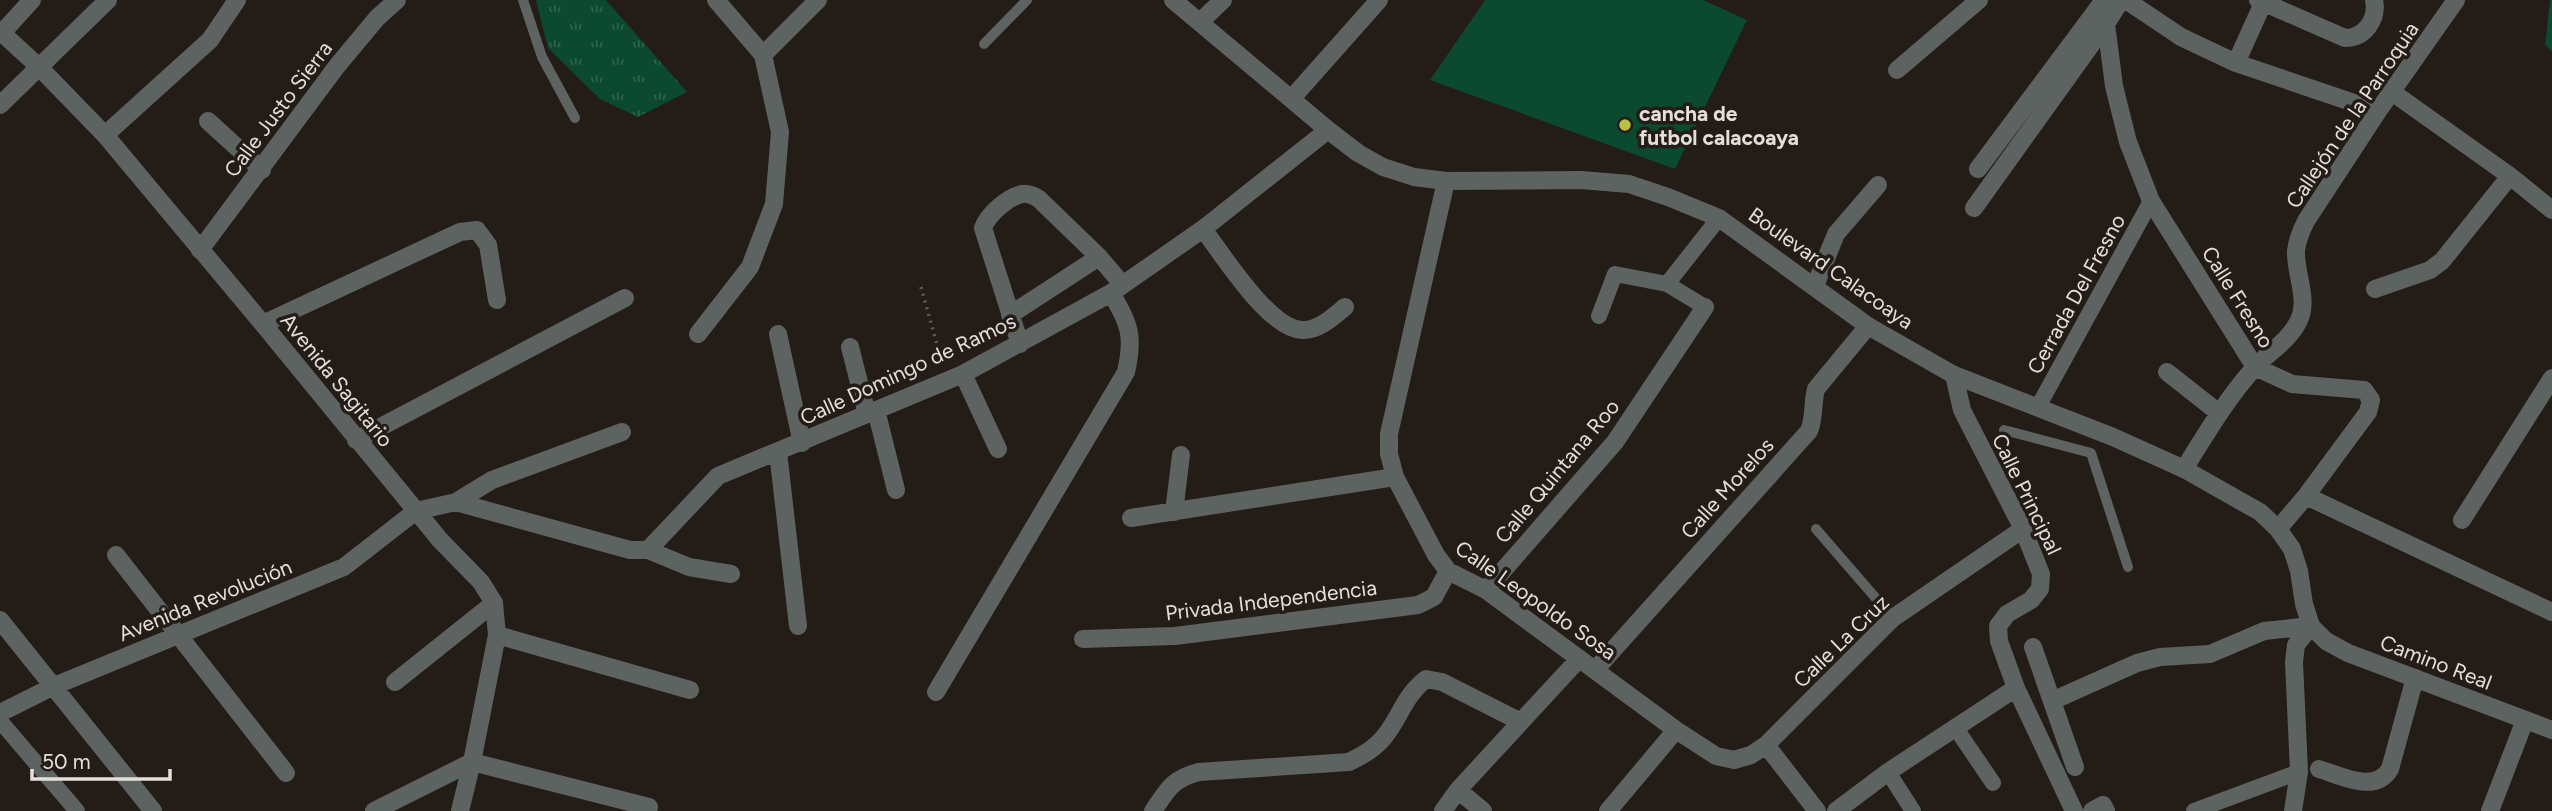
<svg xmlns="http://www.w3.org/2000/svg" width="2552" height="811" font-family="Figtree,sans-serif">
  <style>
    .grass { fill: #0b4930 }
    .park { fill: url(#park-tufts) }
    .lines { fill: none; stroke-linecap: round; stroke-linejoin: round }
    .path { stroke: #625a56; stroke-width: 3.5; stroke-dasharray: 2 5; stroke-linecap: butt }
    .service { stroke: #5d6361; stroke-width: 10 }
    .pedestrian { stroke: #5d6361; stroke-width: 16 }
    .minor { stroke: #5d6361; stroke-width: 18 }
    .tertiary { stroke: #5d6361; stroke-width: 18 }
    .poi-dot { fill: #b9c046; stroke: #241c17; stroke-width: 2.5 }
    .labels { text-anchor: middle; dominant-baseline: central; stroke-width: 7; stroke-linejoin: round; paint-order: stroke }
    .street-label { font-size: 21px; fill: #e5dfdc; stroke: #241c17 }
    .poi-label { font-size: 21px; font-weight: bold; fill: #e5dfdc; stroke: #241c17; text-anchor: start }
  </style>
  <defs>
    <pattern id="park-tufts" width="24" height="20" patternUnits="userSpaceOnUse" patternTransform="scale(1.75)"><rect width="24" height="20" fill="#0b4930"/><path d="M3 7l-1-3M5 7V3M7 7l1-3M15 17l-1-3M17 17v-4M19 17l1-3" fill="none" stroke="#2e634d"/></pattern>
  </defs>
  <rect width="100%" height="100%" fill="#241c17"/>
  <path class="grass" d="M1485,0H1703L1747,20L1675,169L1430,80Z
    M2550,0H2552V51L2545,45Z"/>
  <path class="park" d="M536,0H606L687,92L638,117L600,99L548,48Z"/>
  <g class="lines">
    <path class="path" d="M921,287L943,366"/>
    <path class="service" d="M523,0L542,57L575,118
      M984,44L1027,0
      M2004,430L2091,453L2128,567
      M1816,529L1893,618"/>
    <path class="pedestrian" d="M1667,284L1719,218
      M1599,316L1615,274L1667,284L1705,307
      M2038,407L2151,201
      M0,721L77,811
      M1955,727L1993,783
      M1888,772L1913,811
      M2194,811L2299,772"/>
    <path class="minor" d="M2126,0L2181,37L2236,63L2378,111
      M2258,0L2345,38C2365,38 2378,19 2374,0
      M1200,22L1223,0
      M2106,24L2114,86L2128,142L2151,201L2255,367L2292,384L2364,390L2371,400L2368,412L2306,496L2278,529
      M2,33L32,0
      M763,55L818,0
      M2236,63L2263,3
      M1897,70L1979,0
      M2392,92L2510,176L2552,210
      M1292,98L1379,0
      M0,105L108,0
      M208,121L262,170
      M105,135L210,40L237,0
      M1978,169L2104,0
      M1446,181L1389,434V454L1395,477L1436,555L1448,571L1486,590L1676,730L1716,756L1734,760L1751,755L1766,745L1893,618L2023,529
      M1974,208L2106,24L2121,0
      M1203,229C1223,255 1269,329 1302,330C1318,331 1333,317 1345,307
      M200,250L337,66L377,18L397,0
      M1815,286L1836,234L1878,185
      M2375,289L2430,270L2442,261L2510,176
      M1010,315L1099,257
      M263,324L460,232L477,230L488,245L497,300
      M698,334L750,267L774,204L780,132L763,55L716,0
      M778,334L802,443
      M1020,344L983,228C988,214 1008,197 1022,194C1029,193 1034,196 1039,199L1099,257L1123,285
      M850,347L867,414
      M2167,372L2219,413
      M963,374L998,449
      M1954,375L1962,410L2023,529L2041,574L2040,589L2031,600L2007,614L1998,626L1999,641L2016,688L2074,811
      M876,410L896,490
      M356,440L625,298
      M778,452L798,626
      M2184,469C2206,434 2227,398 2255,367C2269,352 2290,340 2299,320C2309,299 2295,273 2296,251C2297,240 2301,231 2306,221L2378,111L2456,0
      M2306,496L2552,612
      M456,502L630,550H648L689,567L731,574
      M1174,512L1181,455
      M1131,518L1395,477
      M2462,520L2552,378
      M648,550L718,476L963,374L1111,293L1203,229L1328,130
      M116,555L286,773
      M1486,590L1615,442L1705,307
      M0,620L153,811
      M497,635L690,690
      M1083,639L1175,636L1418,605L1434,597L1448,571
      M2033,647L2075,767
      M1595,670L1809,431C1815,417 1812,404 1816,389L1868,326
      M395,682L494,603
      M936,692L1126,372C1134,337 1130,324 1111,293
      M2052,701L2137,663L2160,657L2210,654L2264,631L2311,626
      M0,713L54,686L344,567L416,511L456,502L492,480L622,432
      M1766,745L1817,811
      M2319,769C2342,776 2375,794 2390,769L2415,678
      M1458,790L1483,811
      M374,811L472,762L649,807
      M1153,811C1168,789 1172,779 1199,772L1349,762C1362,756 1375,749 1384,737C1401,716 1404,696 1426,679L1442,682L1521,722
      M1443,811L1458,790L1579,659
      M1608,811L1676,730
      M1836,811L1888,772L2016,688
      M2092,811L2103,805L2106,811
      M2293,811L2299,772L2294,662L2296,645L2311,626"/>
    <path class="tertiary" d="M1173,0L1328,130L1358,153L1383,167L1414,177L1446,181L1581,180L1629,184L1668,197L1719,218L1868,326L1954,375L2113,437L2184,469L2260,512L2278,529L2292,549L2299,571L2304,604L2311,626L2326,641L2348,653L2552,730
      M0,31L39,67L105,135L263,324L440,540L481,582L494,603L497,635L472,762L460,811
      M2490,811L2525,720"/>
  </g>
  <circle class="poi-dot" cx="1625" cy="125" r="7"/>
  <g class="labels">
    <g class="street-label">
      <text transform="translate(278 109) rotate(-53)">Calle Justo Sierra</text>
      <text transform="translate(2352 115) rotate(-56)">Callejón de la Parroquia</text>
      <text transform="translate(1831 268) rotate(35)">Boulevard Calacoaya</text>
      <text transform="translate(2076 294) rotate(-61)">Cerrada Del Fresno</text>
      <text transform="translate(2238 297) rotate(58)">Calle Fresno</text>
      <text transform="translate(908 369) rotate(-25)">Calle Domingo de Ramos</text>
      <text transform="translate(337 380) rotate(51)">Avenida Sagitario</text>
      <text transform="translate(1557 471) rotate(-50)">Calle Quintana Roo</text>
      <text transform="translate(1727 488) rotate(-48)">Calle Morelos</text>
      <text transform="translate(2027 494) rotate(64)">Calle Principal</text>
      <text transform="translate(205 600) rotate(-22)">Avenida Revolución</text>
      <text transform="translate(1271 600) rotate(-7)">Privada Independencia</text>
      <text transform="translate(1536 600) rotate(35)">Calle Leopoldo Sosa</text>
      <text transform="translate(1841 641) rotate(-44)">Calle La Cruz</text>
      <text transform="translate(2436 662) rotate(21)">Camino Real</text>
    </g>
    <g class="poi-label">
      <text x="1639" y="113">cancha de<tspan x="1639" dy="24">futbol calacoaya</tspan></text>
    </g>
  </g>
  <path d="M32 769v10h138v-10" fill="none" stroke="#e5dfdc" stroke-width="3.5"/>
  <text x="42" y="769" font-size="21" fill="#e5dfdc" stroke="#241c17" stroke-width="5" paint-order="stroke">50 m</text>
</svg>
